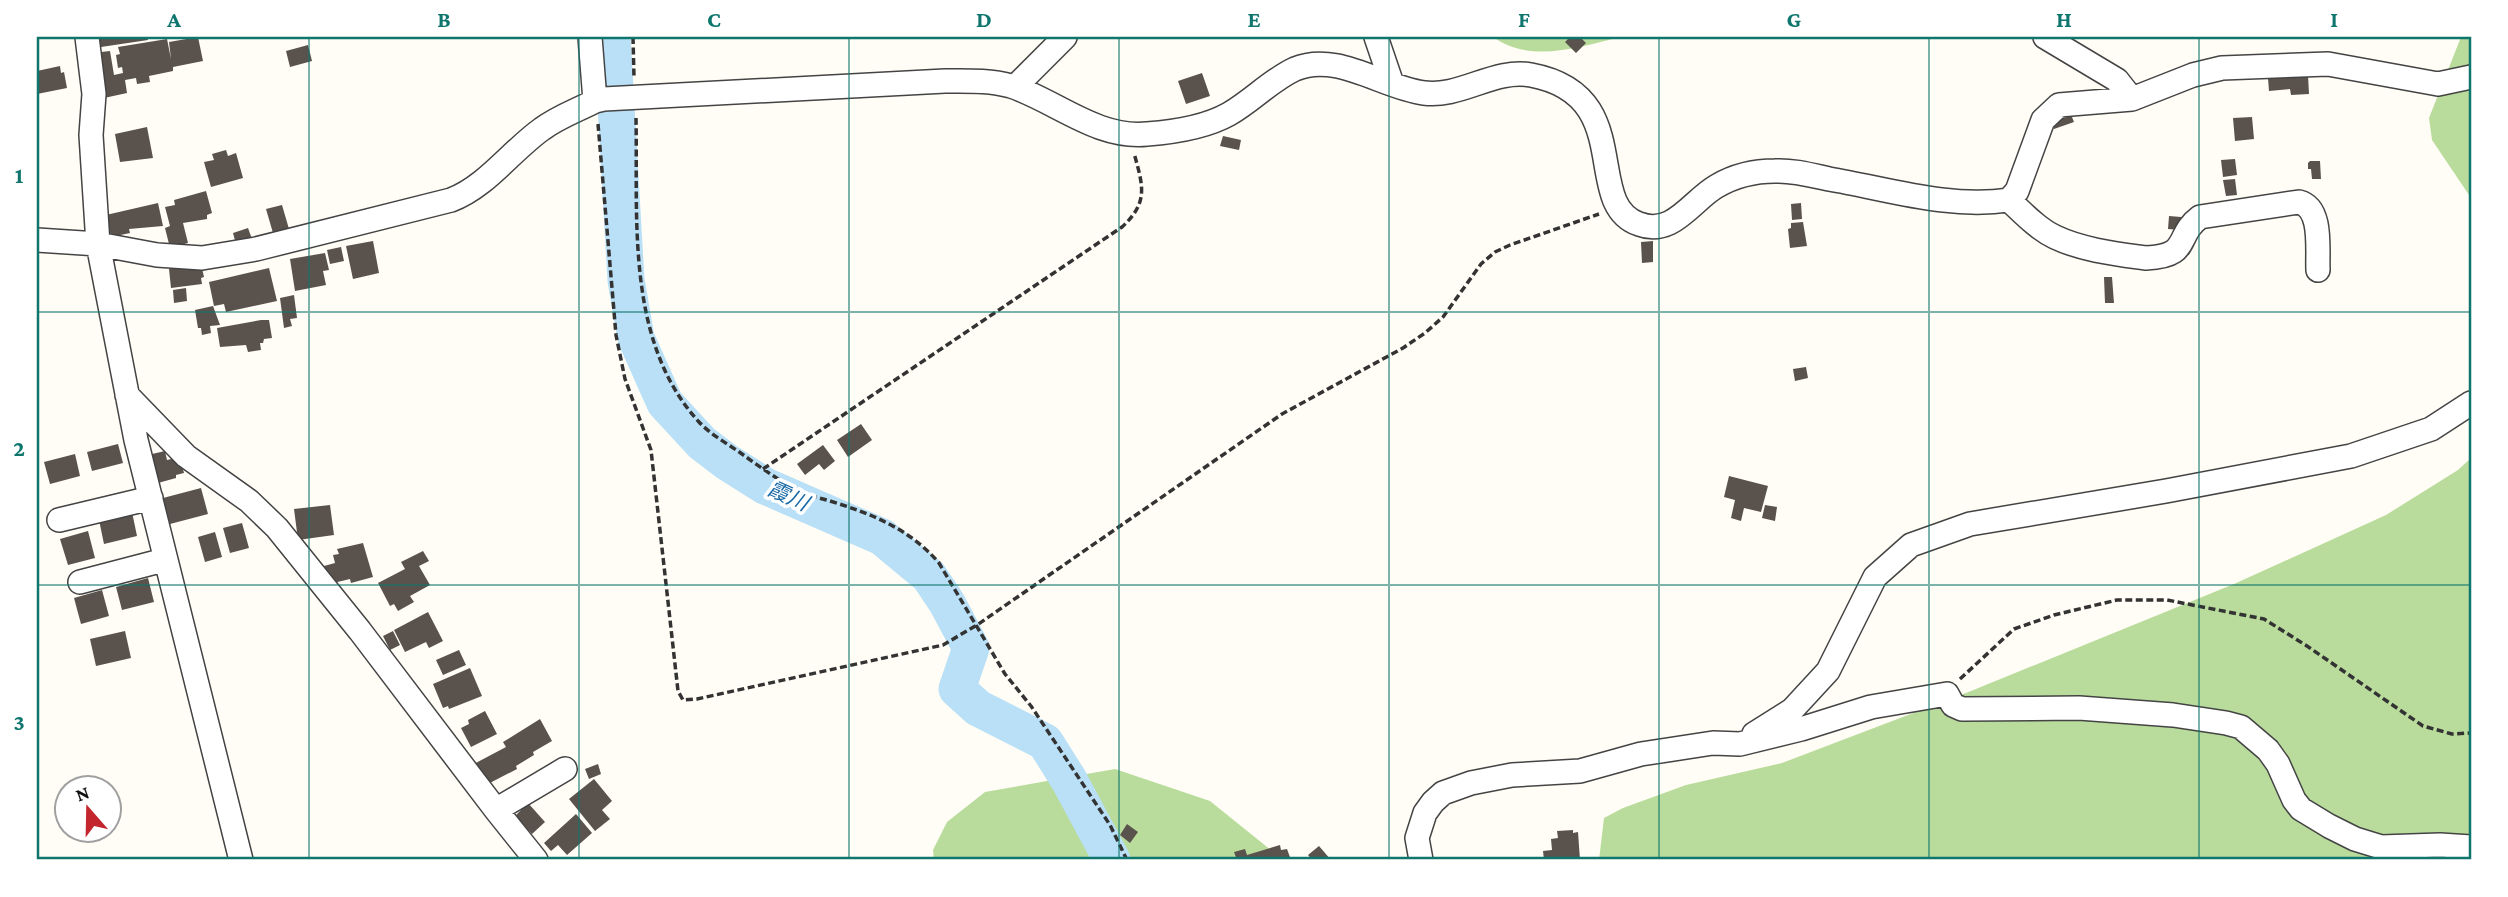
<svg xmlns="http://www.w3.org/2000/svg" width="2508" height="897" font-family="'Crimson Pro','Noto Sans JP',serif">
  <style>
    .forest { fill: #b9dc9c }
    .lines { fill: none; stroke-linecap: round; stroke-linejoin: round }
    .river { stroke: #b9e0f7; stroke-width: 37 }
    .building { fill: #5a524d }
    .street-casing { stroke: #444; stroke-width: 26 }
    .path { stroke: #333; stroke-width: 3.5; stroke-dasharray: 7 3.5; stroke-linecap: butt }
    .street { stroke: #fff; stroke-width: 23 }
    .grid { fill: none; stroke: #0f766e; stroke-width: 2; stroke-opacity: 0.55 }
    .labels { text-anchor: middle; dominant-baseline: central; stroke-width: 7; stroke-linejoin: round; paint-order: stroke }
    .water-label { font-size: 21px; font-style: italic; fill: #1768a6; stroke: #fff }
    .neatline { fill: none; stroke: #0f766e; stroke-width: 2.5 }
    .grid-label { font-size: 23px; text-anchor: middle; font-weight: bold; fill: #0f766e }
  </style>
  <rect width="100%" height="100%" fill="#fffdf5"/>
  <path class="forest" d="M1493,37H1621C1578,47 1532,64 1493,37Z
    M2461,37H2471V198L2432,140L2429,118Z
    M2471,458V860H1599L1604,818L1623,808L1686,785L1782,763L1971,691L2234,584L2386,515L2458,470Z
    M1115,769L1210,801L1272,851L1277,860H934L933,850L947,822L985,792Z"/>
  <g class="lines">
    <path class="river" d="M612,37L626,280L636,338L665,403L702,443L727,462L765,486L882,537L929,576L947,603L971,648L957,689L978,708L1045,742L1069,780L1112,860"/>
  </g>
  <path class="building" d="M99,37H147L148,40L101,47Z
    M198,37L203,61L173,67V71L149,76L150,82L137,84L136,78L125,80L127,93L104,98L99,77H104L101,52L110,51L114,75L123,73L122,67L118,68L116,55L120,54L118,47L167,39L171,59L169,42Z
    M1570,37H1580L1586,43L1576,53L1565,42Z
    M308,45L312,61L290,67L286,51Z
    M60,66L61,73L64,72L67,88L37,94V71Z
    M1202,73L1210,96L1186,104L1178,81Z
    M2308,75L2309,94L2291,95L2290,89L2269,91L2268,78Z
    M2067,117H2072L2074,122L2054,129L2052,121Z
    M2252,117L2254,139L2235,141L2233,118Z
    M147,127L153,158L120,162L115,134Z
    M1223,136L1241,140L1239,150L1220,146Z
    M226,150L228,156L236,153L243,178L211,187L204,162L214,160L212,154Z
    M2235,159L2237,175L2223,177L2221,160Z
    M2310,161H2320L2321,179H2312L2311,169H2308V163Z
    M2235,179L2237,195L2226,196L2223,180Z
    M206,191L212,213L207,215V219L183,223L188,243L170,248L165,228L170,226L165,207L175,205L174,200Z
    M158,203L163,226L129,229L130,233L111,237L106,215Z
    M1801,203L1802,219L1792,220L1791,204Z
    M282,205L289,229L273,233L266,209Z
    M2169,216L2181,217L2180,230L2168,229Z
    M1803,222L1807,246L1790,248L1788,229L1791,228V223Z
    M248,228L252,239L236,244L233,233Z
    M373,241L379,273L353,279L346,246Z
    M1653,241V262L1642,263L1641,242Z
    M341,247L344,261L330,264L327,250Z
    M325,253L329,270L323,271L326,285L295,291L290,259Z
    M197,265L202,268L204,277L201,278L202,284L171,288L169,269Z
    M269,268L277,301L226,312L224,304L214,306L209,282Z
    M2104,277H2112L2114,303H2105Z
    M186,288L187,301L174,303L173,290Z
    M294,295L297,318L290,319L292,326L284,328L280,298Z
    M213,306L220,325L210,326L211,333L202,335L201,328H198L195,310Z
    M261,320H269L272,338L264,339L263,343H260L261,350L248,352L246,345L220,347L217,328Z
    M1806,367L1808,378L1795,381L1793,369Z
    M861,424L872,440L848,457L837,440Z
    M118,444L123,463L92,471L87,452Z
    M823,445L835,461L824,470L819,464L805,475L797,464Z
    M165,451L167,460L180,457L184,473L176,475V478L158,483L152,454Z
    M75,454L80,476L50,484L44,462Z
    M1729,476L1768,486L1761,512L1744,508L1741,521L1731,518L1735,500L1724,497Z
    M201,488L208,514L170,524L163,498Z
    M330,505L334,535L298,540L294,509Z
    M1765,505L1777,507L1775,521L1762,518Z
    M132,512L137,536L104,544L99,520Z
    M242,523L249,548L230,553L223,528Z
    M88,531L95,558L68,565L60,539Z
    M215,532L222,557L205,562L198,537Z
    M363,543L373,577L351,583L350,579L329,584L324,566L335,563L333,555L339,554L337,549Z
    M423,551L429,561L419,566L430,585L410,596L414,602L398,611L394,604L390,606L378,583L405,569L401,562Z
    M148,578L154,602L122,610L116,587Z
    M102,590L109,616L81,624L74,598Z
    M428,612L443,641L429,648L426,642L405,652L394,630Z
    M125,631L131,658L96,666L90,639Z
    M393,631L400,645L390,650L383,636Z
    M459,650L466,665L443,675L436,660Z
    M470,668L482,696L449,709L448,706L443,708L433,684Z
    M485,711L497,734L471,747L461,728L469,724L468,720Z
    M540,719L552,741L533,752L534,755L516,766L517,769L484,786L472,765L506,747L503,742Z
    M598,764L601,774L589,779L585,769Z
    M594,779L612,801L602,810L610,819L595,831L569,799Z
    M528,803L545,822L532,834L515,816Z
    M576,814L592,833L567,855L558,845L551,851L544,843Z
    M1127,824L1138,832L1130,843L1120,835Z
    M1573,830V833L1578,832L1580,860H1544L1543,851L1552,850L1551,839L1558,838L1557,831Z
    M1280,845L1281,850L1287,849L1291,860H1237L1234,852L1245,849L1247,855Z
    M1319,846L1331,860H1312L1308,855Z"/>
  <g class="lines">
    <g class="street-casing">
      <path id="street" d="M87,37L94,94L91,135L98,244L136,440L241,860
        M590,37L595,101
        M1376,37L1392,84
        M2045,37L2117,80L2132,99
        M1015,87L1065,37
        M2009,200C2023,213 2038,229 2055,237C2082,250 2117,254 2146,258C2192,256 2174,236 2200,217L2299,202C2323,208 2317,250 2318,270
        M37,240L98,244L157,255L202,258L256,249L451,200C486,187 511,151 542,129C558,117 578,110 595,101L604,99L945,81C967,81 990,80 1011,86C1056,101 1097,139 1147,134C1174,132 1206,127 1229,114C1252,101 1271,80 1295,69C1337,51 1383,88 1424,93C1460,98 1495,68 1531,75C1638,95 1581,204 1639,224C1673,237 1692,200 1717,186C1734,176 1754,171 1775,171C1793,170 1811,175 1829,179C1888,189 1949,209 2009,200L2017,191L2043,120L2059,105L2132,99L2193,75L2222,68L2328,64L2438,84L2471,77
        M127,395L186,456L249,501L277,528L360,631L496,810L565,769
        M59,520L151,498
        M80,582L164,560
        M1754,734L1792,710L1828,671L1875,577L1911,545L1970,524L2166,491L2351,456L2431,429L2471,403
        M496,810L536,860
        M1421,860L1417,838L1425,813L1433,802L1443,793L1471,783L1512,775L1580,771L1641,754L1713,743L1740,744L1801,729L1871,707L1947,694L1953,705L1962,709L2079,708L2173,715L2226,723L2241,727L2268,750L2278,764L2294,800L2301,809L2329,826L2355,839L2381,847L2440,845L2471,847"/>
    </g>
    <path class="path" d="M633,37L634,78
      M636,118C638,219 625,341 699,422C711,435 728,444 742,454C760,467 779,481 800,491C809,496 820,498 830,501C872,514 910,529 939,563L1005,674L1031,706L1110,825L1127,860
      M598,124L616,335L625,379L651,450L678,691L683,700L697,699L943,645L977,625L1282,414L1403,348L1425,333L1443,317L1481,264L1495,252L1510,245L1599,214
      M763,469L1122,227C1149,202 1143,186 1134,153
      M1960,679L2014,629L2054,615L2117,600H2167L2264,619L2307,646L2423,726L2452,734L2471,733"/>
    <use href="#street" class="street"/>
  </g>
  <path class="grid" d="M309,37V860M579,37V860M849,37V860M1119,37V860M1389,37V860M1659,37V860M1929,37V860M2199,37V860M37,312H2471M37,585H2471"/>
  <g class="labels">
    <g class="water-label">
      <text transform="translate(788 496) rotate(24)">霞川</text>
    </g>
  </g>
  <rect width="2508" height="897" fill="none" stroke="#ffffff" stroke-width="77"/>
  <g transform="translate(88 809) rotate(340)"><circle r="33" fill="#ffffff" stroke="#a0a0a0" stroke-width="2"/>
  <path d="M0-5L12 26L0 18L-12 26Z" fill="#c4262e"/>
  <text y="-10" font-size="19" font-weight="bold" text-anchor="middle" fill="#111111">N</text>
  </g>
  <rect x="38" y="38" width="2432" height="820" class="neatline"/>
  <g class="grid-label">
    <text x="174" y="27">A</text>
    <text x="444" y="27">B</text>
    <text x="714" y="27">C</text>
    <text x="984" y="27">D</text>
    <text x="1254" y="27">E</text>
    <text x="1524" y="27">F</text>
    <text x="1794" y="27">G</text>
    <text x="2064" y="27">H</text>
    <text x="2334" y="27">I</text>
    <text x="19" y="183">1</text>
    <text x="19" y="456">2</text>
    <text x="19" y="730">3</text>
  </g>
</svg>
